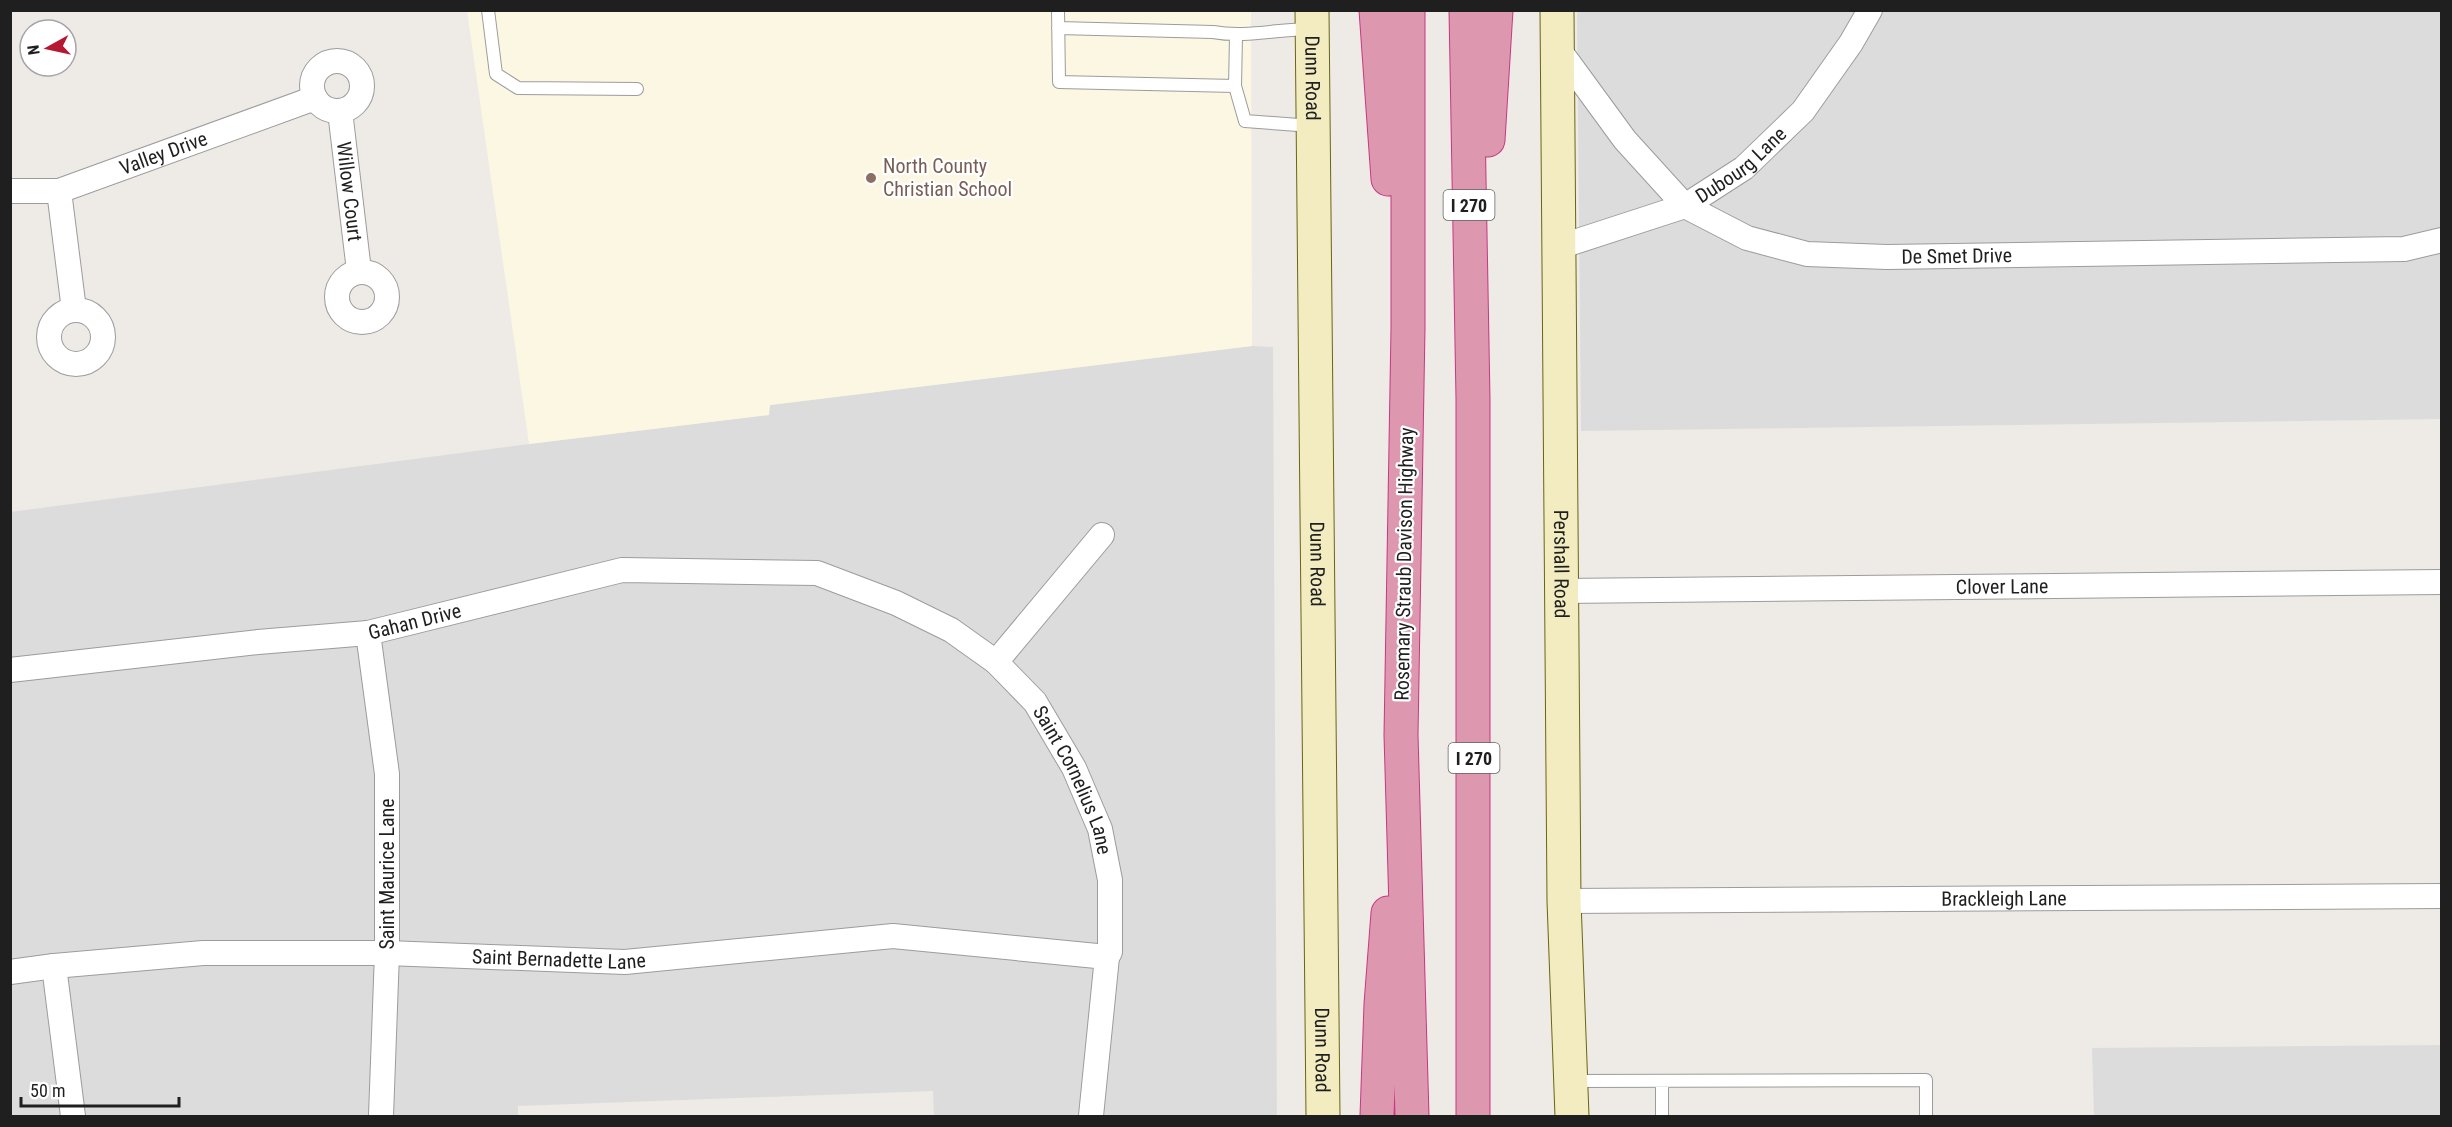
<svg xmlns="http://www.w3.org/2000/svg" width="2452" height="1127" font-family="'Roboto Condensed',sans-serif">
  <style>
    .residential { fill: #dddcdc }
    .education { fill: #fbf7e2 }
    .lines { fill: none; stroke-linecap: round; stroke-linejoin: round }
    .lane-casing { stroke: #9c9c9c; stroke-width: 14 }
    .street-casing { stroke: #9c9c9c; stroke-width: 26 }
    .secondary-casing { stroke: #6a6512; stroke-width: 35 }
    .highway-casing { stroke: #c63981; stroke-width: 35 }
    .lane { stroke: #fff; stroke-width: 12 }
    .street { stroke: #fff; stroke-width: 24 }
    .secondary { stroke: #f2ecc0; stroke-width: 33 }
    .highway { stroke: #dd97af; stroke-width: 33 }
    .education-dot { fill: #8d6e63; stroke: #fff; stroke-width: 2 }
    .labels { text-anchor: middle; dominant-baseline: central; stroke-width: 4.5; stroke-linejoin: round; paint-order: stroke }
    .shield { fill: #fff; stroke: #626262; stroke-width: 1.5 }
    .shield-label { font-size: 18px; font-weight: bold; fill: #1f1f1f }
    .street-label { font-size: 20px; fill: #1f1f1f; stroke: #fff }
    .education-label { font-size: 20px; fill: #785e54; stroke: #fff; text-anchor: start }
  </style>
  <rect width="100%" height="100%" fill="#eeeae6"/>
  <path class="residential" d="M1577,11H2441V419L1581,431Z
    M1252,346L1273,347L1277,1116H934L933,1091L518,1106V1116H11L10,512L529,444L768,415L770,405Z
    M2441,1045V1116H2094L2092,1048Z"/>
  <path class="education" d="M467,11H1251L1252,346L770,405L769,415L529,444Z"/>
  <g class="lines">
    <g class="lane-casing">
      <path id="lane" d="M488,10L496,74L518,88L637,89
        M1058,10L1059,82L1235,86
        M1058,28L1213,32C1246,38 1277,29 1311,29
        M1236,36L1235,86L1245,121L1312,126
        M1571,1081L1926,1080V1116
        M1662,1081V1116"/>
    </g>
    <g class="street-casing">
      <g id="street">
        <path id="s1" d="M1557,47L1625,140L1685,206L1747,238L1807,254L1887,257L2404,249L2442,240"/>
        <circle cx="337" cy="86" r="25"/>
        <path id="s2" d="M340,111L359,271"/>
        <path id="s3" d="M10,191H59L315,98"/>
        <path d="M59,191L74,310"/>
        <path id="s4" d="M1559,247L1685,206L1744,168L1803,111L1851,43L1870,10"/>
        <circle cx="362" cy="297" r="25"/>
        <circle cx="76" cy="337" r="27"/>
        <path id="s5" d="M1561,591L2442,582"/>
        <path d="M368,633L387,774V953L381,1116"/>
        <path d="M996,662L1102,535"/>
        <path id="s6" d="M10,670L258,642L368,633L622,570L817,573L896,603L951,630L996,662L1035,702L1074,768L1100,829L1110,880V952L1107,957L1091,1116"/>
        <path id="s7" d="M1564,901L2442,896"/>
        <path d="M54,966L73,1116"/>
        <path id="s8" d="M10,972L54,966L203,953H387L625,962L893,936L1107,957"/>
      </g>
    </g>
    <g class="secondary-casing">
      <g id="secondary">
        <path id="s9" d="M1312,10L1323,1116"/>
        <path id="s10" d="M1557,10L1564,901L1572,1116"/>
      </g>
    </g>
    <g class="highway-casing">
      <path id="highway" d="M1376,10L1388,179
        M1408,10V328L1401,735L1412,1116
        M1466,10L1473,399V1116
        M1488,140L1496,10
        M1377,1116L1381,1004L1388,913"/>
    </g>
    <use href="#lane" class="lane"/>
    <use href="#street" class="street"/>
    <use href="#secondary" class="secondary"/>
    <use href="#highway" class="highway"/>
  </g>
  <circle class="education-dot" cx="871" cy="178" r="6"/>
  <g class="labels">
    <g class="shield">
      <rect x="1443.5" y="190" width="51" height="30" rx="4.5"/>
      <rect x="1448.5" y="743" width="51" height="30" rx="4.5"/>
    </g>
    <g class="shield-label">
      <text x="1469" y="205">I 270</text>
      <text x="1474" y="758">I 270</text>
    </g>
    <g class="street-label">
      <text stroke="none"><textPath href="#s9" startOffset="68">Dunn Road</textPath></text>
      <text stroke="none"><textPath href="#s3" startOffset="160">Valley Drive</textPath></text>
      <text stroke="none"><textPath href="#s4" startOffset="202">Dubourg Lane</textPath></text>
      <text stroke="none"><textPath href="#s2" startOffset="81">Willow Court</textPath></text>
      <text stroke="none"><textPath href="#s1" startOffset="486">De Smet Drive</textPath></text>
      <text stroke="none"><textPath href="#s9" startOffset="554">Dunn Road</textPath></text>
      <text transform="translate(1404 564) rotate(-89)">Rosemary Straub Davison Highway</text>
      <text stroke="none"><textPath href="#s10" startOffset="554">Pershall Road</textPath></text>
      <text stroke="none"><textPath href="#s5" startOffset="441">Clover Lane</textPath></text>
      <text stroke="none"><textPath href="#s6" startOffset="408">Gahan Drive</textPath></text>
      <text stroke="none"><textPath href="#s6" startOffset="1161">Saint Cornelius Lane</textPath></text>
      <text transform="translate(387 874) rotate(-90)">Saint Maurice Lane</text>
      <text stroke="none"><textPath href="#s7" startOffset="440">Brackleigh Lane</textPath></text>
      <text stroke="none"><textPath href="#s8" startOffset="550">Saint Bernadette Lane</textPath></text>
      <text stroke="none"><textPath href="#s9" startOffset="1040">Dunn Road</textPath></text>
    </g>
    <g class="education-label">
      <text x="883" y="166">North County<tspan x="883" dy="23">Christian School</tspan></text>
    </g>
  </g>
  <rect width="2452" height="1127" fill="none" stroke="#1f1f1f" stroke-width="24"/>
  <g transform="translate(48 48) rotate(262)"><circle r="28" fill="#ffffff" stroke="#a5a5a5" stroke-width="1.5"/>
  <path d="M0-4.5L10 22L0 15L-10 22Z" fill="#b61731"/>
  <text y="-9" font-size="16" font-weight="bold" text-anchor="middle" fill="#1f1f1f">N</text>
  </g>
  <path d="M21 1097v9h158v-9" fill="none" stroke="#1f1f1f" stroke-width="3"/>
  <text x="30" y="1097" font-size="18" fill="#1f1f1f" stroke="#ffffff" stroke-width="4.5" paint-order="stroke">50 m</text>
</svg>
